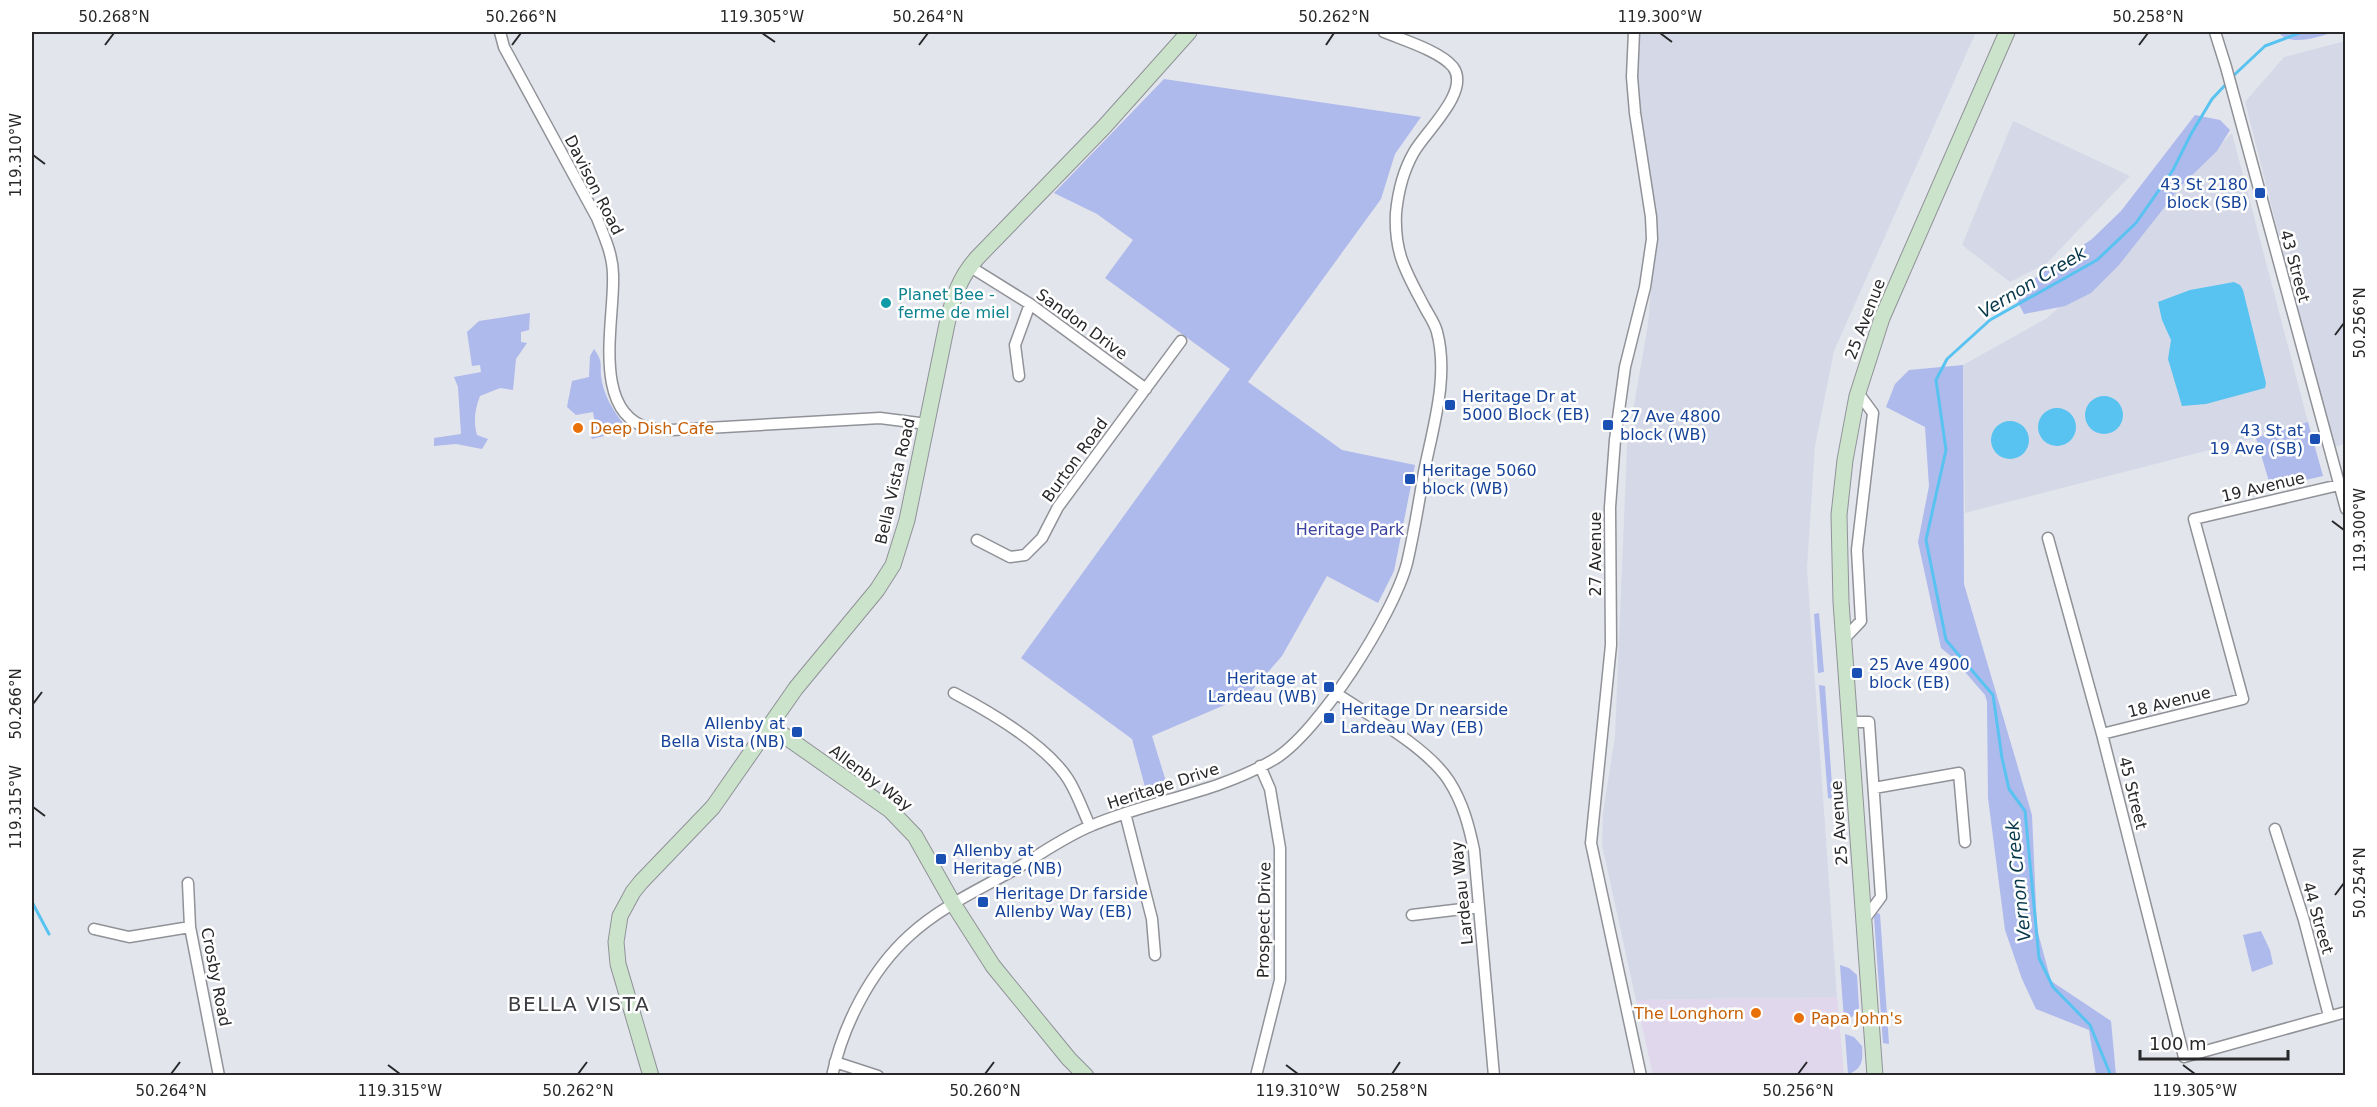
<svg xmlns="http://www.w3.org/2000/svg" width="2377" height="1107" font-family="'DejaVu Sans',sans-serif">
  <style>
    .commercial { fill: #e0d7ec }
    .built { fill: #d5d9e7 }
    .green { fill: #aeb9ec }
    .water { fill: #58c3f0 }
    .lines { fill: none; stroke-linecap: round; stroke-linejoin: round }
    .stream { stroke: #58c3f0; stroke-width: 3 }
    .street-casing { stroke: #909298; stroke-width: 13 }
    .secondary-casing { stroke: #909298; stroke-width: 17 }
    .street { stroke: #fff; stroke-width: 10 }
    .secondary { stroke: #cbe3ca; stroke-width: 15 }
    .ticks { fill: none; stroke: #28282b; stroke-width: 2 }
    .transit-dot { fill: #1a4fb4; stroke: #fff; stroke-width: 2 }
    .culture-dot { fill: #0f9aa8; stroke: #fff; stroke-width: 2 }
    .food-dot { fill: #e8710a; stroke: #fff; stroke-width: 2 }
    .labels { text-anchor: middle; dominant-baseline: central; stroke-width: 5; stroke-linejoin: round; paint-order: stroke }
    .transit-label { font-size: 16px; fill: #164399; stroke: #fff; text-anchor: start }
    .street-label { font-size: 16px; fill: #28282b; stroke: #fff }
    .culture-label { font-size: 16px; fill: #0d838f; stroke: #fff; text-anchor: start }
    .food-label { font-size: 16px; fill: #c56008; stroke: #fff; text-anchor: start }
    .park-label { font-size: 16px; fill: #3d44a0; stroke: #fff }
    .water-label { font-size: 18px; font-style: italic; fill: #07384b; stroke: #fff }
    .quarter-label { font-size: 20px; letter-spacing: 1.5px; fill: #3b3d42; stroke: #fff }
    .neatline { fill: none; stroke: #28282b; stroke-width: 2 }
    .ticks-label { font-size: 15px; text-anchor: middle; fill: #28282b }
  </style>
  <rect width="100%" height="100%" fill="#e3e5ec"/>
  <path class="commercial" d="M1837,997L1844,1075H1653L1636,1000Z"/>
  <path class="built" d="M1636,32H1976L1834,351L1815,446L1807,568L1837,997L1636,1000L1602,845L1603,813L1615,736L1627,446L1648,324L1653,263L1638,110Z
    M2345,41V444L2333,447L2245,102L2284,57Z
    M2013,121L2130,176L2047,263L2010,282L1962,245Z
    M2232,133L2308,422L2256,438L1965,513L1963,365L2047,318L2125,249L2181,185Z"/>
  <path class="green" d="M2278,32H2336C2318,36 2291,48 2278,32Z
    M1164,79L1421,117L1395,154L1381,199L1248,382L1342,450L1415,465L1394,571L1378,603L1327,576L1282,656L1248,695L1152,736L1168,788L1147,794L1132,739L1021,658L1230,369L1105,278L1133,240L1097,214L1054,193Z
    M2195,115L2220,120L2230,130L2217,151L2182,185L2119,265L2091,293L2065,306L2024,314L2013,293L2092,239L2121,211Z
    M530,313L529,330L521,332V342L527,343L516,359L513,390L500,388L480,396C475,409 473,421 477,435L488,439L482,449L456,444L434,446V438L461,434L458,387L454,377L481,372L480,365L472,366L467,332L479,321Z
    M594,349C603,362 600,362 601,376C603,394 613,411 624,424L612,434L592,439L589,433L596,430L593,412L576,415L567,407L572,381L589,377L590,356Z
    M1963,365L1964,584L2032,815L2037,929L2051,981L2111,1021L2116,1075H2096L2089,1030L2036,1009L2022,979L2005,930L1988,798L1987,702L1985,695L1952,657L1941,648L1918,542L1929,486L1925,427L1886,407L1895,384L1909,370Z
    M2308,422L2323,476L2271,488L2256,438Z
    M1819,613L1824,672L1818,673L1814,614Z
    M1819,685L1825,686L1833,799L1828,798Z
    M1877,913L1880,914L1889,1044L1883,1043L1874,917Z
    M2261,931L2270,950L2273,964L2252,972L2243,935Z
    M1840,965L1849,968L1857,975L1859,1008L1852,1017L1844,1020Z
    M1845,1034L1854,1037L1862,1046C1863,1060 1863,1069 1848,1074Z"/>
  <path class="water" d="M2234,282L2240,285L2243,290L2266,383L2265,388L2206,404L2182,406L2168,359L2171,340L2162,320L2158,302L2190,290Z
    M2085 415a19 19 0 1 1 38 0a19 19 0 1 1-38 0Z
    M2038 427a19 19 0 1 1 38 0a19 19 0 1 1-38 0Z
    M1991 440a19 19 0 1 1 38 0a19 19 0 1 1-38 0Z"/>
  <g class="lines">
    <path class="stream" d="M2232,77L2265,46L2302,32
      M32,902L49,934
      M2111,1076L2090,1025L2053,987L2039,958L2025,811L2009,789L2002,758L1993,695L1946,640L1926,540L1946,450L1936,380L1947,359L1990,320L2097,260L2136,223L2173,170L2191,134L2212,99L2228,82"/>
    <g class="street-casing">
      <path id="street" d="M500,32L504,47L597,218C604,236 613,255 613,275C615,318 590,413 649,428C656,430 665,429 672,430L880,418L927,424
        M1634,32L1632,77L1635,113L1651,217L1652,239L1645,287L1625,367L1615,440L1610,507L1611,645L1591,843L1641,1076
        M2215,32L2226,67L2346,509
        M969,266L1030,304L1146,389
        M1019,376L1015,345L1030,304
        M2048,538L2102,734L2184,1057L2346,1012
        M977,540L1010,557L1025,555L1042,538L1058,507L1181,341
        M1843,640L1861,621L1857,550L1873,413L1862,398
        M954,693C990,712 1046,745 1068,779C1077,793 1083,811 1090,826
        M1337,694C1370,716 1428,748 1449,781C1463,803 1469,826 1474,850L1494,1076
        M1849,722H1869L1881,897L1864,920
        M2102,734L2243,699L2194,519L2339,485
        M1874,788L1959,773L1965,842
        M1125,813L1152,919L1155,955
        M2275,829L2304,920L2329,1016
        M188,883L190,927L219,1076
        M1412,915L1479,907
        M94,929L129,937L190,927
        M835,1062L878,1076
        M832,1076C843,1025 871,970 910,935C939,908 978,890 1012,871C1038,856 1065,836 1093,825C1152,800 1217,793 1273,760C1318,734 1394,614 1407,563C1414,533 1419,502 1424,472C1433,427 1449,377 1437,332C1435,323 1428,314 1424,306C1406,272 1394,253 1396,213C1398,192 1403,171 1414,152C1426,131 1471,91 1453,67C1440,51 1403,40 1384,32
        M1256,1076L1280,980V848L1270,789L1260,766"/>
    </g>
    <g class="secondary-casing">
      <path id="secondary" d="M769,725L890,810L915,836L954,905L993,966L1069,1059L1086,1076
        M651,1076L618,964L616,942L620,916L633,892L641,882L713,807L796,688L877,590L893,565L907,520L947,324C953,298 959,278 977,258L1104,127L1189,32
        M1875,1076L1841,602L1839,515L1845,460L1857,396L1882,318L2007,32"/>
    </g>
    <use href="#street" class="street"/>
    <use href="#secondary" class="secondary"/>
  </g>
  <path class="ticks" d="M762,33L775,42M1660,33L1672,42M105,45L114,33M512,45L521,33M919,45L928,33M1326,45L1334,33M2139,45L2148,33M33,155L45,164M2335,335L2344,323M2332,521L2344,530M33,704L42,692M33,807L45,816M2335,895L2344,883M388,1065L400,1074M1286,1065L1298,1074M2183,1065L2195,1074M171,1074L180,1062M578,1074L587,1062M985,1074L994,1062M1392,1074L1400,1062M1798,1074L1807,1062"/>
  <g class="transit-dot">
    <rect x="2254" y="187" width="12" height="12" rx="3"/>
    <rect x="1444" y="399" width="12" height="12" rx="3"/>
    <rect x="1602" y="419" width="12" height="12" rx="3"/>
    <rect x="2309" y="433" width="12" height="12" rx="3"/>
    <rect x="1404" y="473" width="12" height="12" rx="3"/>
    <rect x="1851" y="667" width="12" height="12" rx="3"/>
    <rect x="1323" y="681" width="12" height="12" rx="3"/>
    <rect x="1323" y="712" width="12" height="12" rx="3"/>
    <rect x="791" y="726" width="12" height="12" rx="3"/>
    <rect x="935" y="853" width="12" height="12" rx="3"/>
    <rect x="977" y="896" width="12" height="12" rx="3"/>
  </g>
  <circle class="culture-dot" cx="886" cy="303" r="6"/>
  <g class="food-dot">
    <circle cx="578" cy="428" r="6"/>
    <circle cx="1756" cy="1013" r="6"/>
    <circle cx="1799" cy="1018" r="6"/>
  </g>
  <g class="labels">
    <g class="transit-label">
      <text x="2248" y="184" text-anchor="end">43 St 2180<tspan x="2248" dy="18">block (SB)</tspan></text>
      <text x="1462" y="396">Heritage Dr at<tspan x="1462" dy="18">5000 Block (EB)</tspan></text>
      <text x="1620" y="416">27 Ave 4800<tspan x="1620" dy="18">block (WB)</tspan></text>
      <text x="2303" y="430" text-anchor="end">43 St at<tspan x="2303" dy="18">19 Ave (SB)</tspan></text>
      <text x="1422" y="470">Heritage 5060<tspan x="1422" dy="18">block (WB)</tspan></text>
      <text x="1869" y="664">25 Ave 4900<tspan x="1869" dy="18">block (EB)</tspan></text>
      <text x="1317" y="678" text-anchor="end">Heritage at<tspan x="1317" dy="18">Lardeau (WB)</tspan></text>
      <text x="1341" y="709">Heritage Dr nearside<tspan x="1341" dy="18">Lardeau Way (EB)</tspan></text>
      <text x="785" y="723" text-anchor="end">Allenby at<tspan x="785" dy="18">Bella Vista (NB)</tspan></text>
      <text x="953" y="850">Allenby at<tspan x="953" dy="18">Heritage (NB)</tspan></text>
      <text x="995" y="893">Heritage Dr farside<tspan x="995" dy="18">Allenby Way (EB)</tspan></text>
    </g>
    <g class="street-label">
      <text transform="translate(594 185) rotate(63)">Davison Road</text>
      <text transform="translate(2295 266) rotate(75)">43 Street</text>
      <text transform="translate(1865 319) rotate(-69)">25 Avenue</text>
      <text transform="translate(1082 324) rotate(36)">Sandon Drive</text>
      <text transform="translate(1075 460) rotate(-54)">Burton Road</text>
      <text transform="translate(895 481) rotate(-77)">Bella Vista Road</text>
      <text transform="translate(2263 487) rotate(-13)">19 Avenue</text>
      <text transform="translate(1595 554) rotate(-90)">27 Avenue</text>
      <text transform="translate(2169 702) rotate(-14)">18 Avenue</text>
      <text transform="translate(871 778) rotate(37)">Allenby Way</text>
      <text transform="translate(1163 786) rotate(-18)">Heritage Drive</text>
      <text transform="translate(2133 793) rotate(76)">45 Street</text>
      <text transform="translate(1839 823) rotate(-94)">25 Avenue</text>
      <text transform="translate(1462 893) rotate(-96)">Lardeau Way</text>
      <text transform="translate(2318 918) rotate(74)">44 Street</text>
      <text transform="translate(1264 920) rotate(-89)">Prospect Drive</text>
      <text transform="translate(216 977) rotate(79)">Crosby Road</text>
    </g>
    <g class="culture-label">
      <text x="898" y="294">Planet Bee -<tspan x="898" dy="18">ferme de miel</tspan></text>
    </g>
    <g class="food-label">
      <text x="590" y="428">Deep Dish Cafe</text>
      <text x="1744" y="1013" text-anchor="end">The Longhorn</text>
      <text x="1811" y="1018">Papa John's</text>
    </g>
    <g class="park-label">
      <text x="1350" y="529">Heritage Park</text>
    </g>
    <g class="water-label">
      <text transform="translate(2032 282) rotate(-31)">Vernon Creek</text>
      <text transform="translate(2018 881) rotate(-96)">Vernon Creek</text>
    </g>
    <g class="quarter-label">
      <text x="579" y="1004">BELLA VISTA</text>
    </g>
  </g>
  <rect width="2377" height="1107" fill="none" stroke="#ffffff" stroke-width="66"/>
  <path d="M2140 1050v9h148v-9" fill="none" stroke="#28282b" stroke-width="3"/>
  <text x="2149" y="1050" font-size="18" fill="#28282b" stroke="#ffffff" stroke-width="4.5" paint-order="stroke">100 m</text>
  <rect x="33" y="33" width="2311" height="1041" class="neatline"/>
  <g class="ticks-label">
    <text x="114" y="22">50.268°N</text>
    <text x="521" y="22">50.266°N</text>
    <text x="762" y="22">119.305°W</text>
    <text x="928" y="22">50.264°N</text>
    <text x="1334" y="22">50.262°N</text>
    <text x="1660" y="22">119.300°W</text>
    <text x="2148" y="22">50.258°N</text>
    <text transform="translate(16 155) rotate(-90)" y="5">119.310°W</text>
    <text transform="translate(2360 323) rotate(-90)" y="5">50.256°N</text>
    <text transform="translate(2360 530) rotate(-90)" y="5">119.300°W</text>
    <text transform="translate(16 704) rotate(-90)" y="5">50.266°N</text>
    <text transform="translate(16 807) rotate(-90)" y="5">119.315°W</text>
    <text transform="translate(2360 883) rotate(-90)" y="5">50.254°N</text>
    <text x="171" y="1096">50.264°N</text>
    <text x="400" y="1096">119.315°W</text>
    <text x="578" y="1096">50.262°N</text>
    <text x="985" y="1096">50.260°N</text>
    <text x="1298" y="1096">119.310°W</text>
    <text x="1392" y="1096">50.258°N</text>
    <text x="1798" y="1096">50.256°N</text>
    <text x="2195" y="1096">119.305°W</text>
  </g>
</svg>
